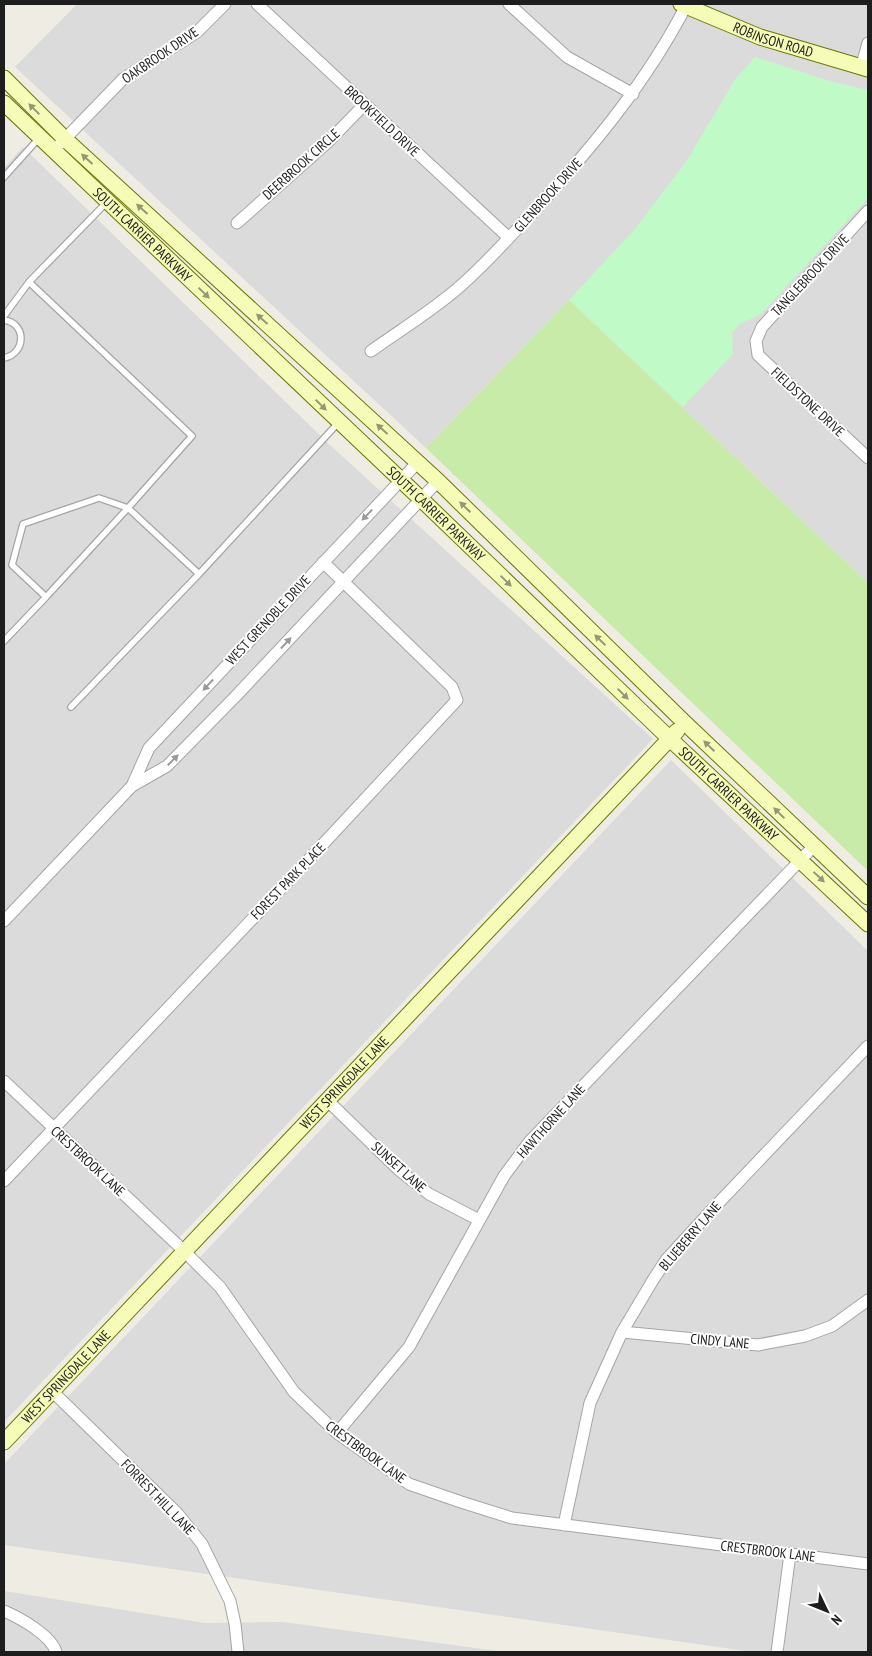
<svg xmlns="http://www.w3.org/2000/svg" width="872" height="1656" font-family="'PT Sans Narrow',sans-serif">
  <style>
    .residential { fill: #dcdbdb }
    .grass { fill: #c8eba9 }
    .park { fill: #c0fac6 }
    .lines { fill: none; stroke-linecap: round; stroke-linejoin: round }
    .lane-casing { stroke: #a5a5a5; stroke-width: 8 }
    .street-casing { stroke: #a5a5a5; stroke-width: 13 }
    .secondary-casing { stroke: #687803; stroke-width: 17 }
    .lane { stroke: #fff; stroke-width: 5.5 }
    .street { stroke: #fff; stroke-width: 11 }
    .secondary { stroke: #f6fbb7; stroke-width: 15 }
    .oneway { fill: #959872 }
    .oneway2 { fill: #9a9a9a }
    .labels { text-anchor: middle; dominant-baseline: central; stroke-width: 4; stroke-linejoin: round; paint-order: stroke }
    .street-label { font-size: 14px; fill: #1e1e1e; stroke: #fff }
  </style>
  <rect width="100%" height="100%" fill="#efece4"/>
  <path class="residential" d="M77,4H868V583L569,300L426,448L15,67Z
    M23,147L331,446L653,739L4,1422V168Z
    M671,760L868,951V1652H753L4,1545V1464Z
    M4,1591L205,1623L283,1622L505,1652H4Z"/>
  <path class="grass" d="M569,300L868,583V871L426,448Z"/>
  <path class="park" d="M755,57L833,82L868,90L867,199L761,314L740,324L732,333L733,354L683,407L569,300L634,230L686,162L736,78Z"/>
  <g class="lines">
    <g class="lane-casing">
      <path id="lane" d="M4,177L40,137
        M29,282L192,436L128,508L199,574L339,422
        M4,316L29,282L107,202
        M4,320C27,323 26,354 4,358
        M99,498L128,508L46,597L12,565L23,524Z
        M4,641L46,597
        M71,707L199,574"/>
    </g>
    <g class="street-casing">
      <path id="street" d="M257,4L509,238
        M509,4L567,57L633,94
        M861,68L868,43
        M60,144L123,79L197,32L225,4
        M868,211L762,327L756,341L758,355L868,458
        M237,223L328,142L364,105
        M371,351C399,331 430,312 457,289C484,266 508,239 532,213C591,149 647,82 687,4
        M132,786L149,748L418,462
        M4,921L132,786L167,766L235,697L438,481
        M4,1081L184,1251L220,1287L294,1392L337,1433L409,1484L461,1502L512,1518L868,1564
        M327,1100L399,1170L429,1194L479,1220
        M4,1181L312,856L457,700L452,687L323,562
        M622,1332L758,1345L805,1336L832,1326L868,1300
        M52,1391L178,1514L202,1544L230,1601L235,1624L238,1652
        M337,1433L409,1347L504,1176L530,1141L814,846
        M564,1525L590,1403L622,1332L653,1280L666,1260L708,1214L868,1046
        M4,1611C20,1618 51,1635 56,1652
        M777,1652L790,1554"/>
    </g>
    <g class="secondary-casing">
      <g id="secondary">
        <path id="s1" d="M681,4L760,37L868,69"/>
        <path d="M4,78L65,139L438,481L685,723L868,897"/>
        <path id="s2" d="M4,103L421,499L670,739L868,924"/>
        <path id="s3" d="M4,1442L677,731"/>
      </g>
    </g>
    <use href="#lane" class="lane"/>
    <use href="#street" class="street"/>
    <use href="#secondary" class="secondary"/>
  </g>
  <defs><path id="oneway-solid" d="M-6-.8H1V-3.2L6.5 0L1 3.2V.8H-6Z" transform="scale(1.25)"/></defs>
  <g class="oneway">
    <use href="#oneway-solid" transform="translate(34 109) rotate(-135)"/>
    <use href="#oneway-solid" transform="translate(87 159) rotate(-138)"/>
    <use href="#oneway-solid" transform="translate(142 209) rotate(-138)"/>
    <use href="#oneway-solid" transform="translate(204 293) rotate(44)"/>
    <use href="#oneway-solid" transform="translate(262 319) rotate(-138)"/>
    <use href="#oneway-solid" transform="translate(321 405) rotate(44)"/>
    <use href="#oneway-solid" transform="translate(382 429) rotate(-138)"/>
    <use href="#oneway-solid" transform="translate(465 507) rotate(-136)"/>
    <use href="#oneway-solid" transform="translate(506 581) rotate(44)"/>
    <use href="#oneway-solid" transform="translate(600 640) rotate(-136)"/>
    <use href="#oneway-solid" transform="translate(623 694) rotate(44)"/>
    <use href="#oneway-solid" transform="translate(709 746) rotate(-136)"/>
    <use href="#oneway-solid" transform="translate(779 813) rotate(-136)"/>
    <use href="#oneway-solid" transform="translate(819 877) rotate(43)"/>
  </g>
  <g class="oneway2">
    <use href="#oneway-solid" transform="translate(367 515) rotate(134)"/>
    <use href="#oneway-solid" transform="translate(286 643) rotate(-47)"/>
    <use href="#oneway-solid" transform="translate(208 685) rotate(133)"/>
    <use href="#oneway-solid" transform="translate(173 760) rotate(-45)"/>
  </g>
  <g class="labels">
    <g class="street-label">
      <text stroke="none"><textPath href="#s1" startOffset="99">ROBINSON ROAD</textPath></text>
      <text transform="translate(160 55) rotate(-34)">OAKBROOK DRIVE</text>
      <text transform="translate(382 121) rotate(43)">BROOKFIELD DRIVE</text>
      <text transform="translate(301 164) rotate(-42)">DEERBROOK CIRCLE</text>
      <text transform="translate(548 195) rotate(-48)">GLENBROOK DRIVE</text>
      <text stroke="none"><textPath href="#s2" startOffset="191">SOUTH CARRIER PARKWAY</textPath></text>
      <text transform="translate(810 275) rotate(-47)">TANGLEBROOK DRIVE</text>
      <text transform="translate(808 402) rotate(43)">FIELDSTONE DRIVE</text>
      <text stroke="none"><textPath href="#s2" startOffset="596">SOUTH CARRIER PARKWAY</textPath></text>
      <text transform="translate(268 620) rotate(-47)">WEST GRENOBLE DRIVE</text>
      <text stroke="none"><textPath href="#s2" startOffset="1001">SOUTH CARRIER PARKWAY</textPath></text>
      <text transform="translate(288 881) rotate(-46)">FOREST PARK PLACE</text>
      <text stroke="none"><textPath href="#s3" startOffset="495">WEST SPRINGDALE LANE</textPath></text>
      <text transform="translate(551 1121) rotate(-48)">HAWTHORNE LANE</text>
      <text transform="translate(88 1161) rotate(43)">CRESTBROOK LANE</text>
      <text transform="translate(399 1167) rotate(42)">SUNSET LANE</text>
      <text transform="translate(690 1236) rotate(-49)">BLUEBERRY LANE</text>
      <text transform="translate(720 1341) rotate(5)">CINDY LANE</text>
      <text stroke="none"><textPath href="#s3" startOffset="90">WEST SPRINGDALE LANE</textPath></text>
      <text transform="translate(366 1452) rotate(36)">CRESTBROOK LANE</text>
      <text transform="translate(158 1497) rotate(46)">FORREST HILL LANE</text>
      <text transform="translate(768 1551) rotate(7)">CRESTBROOK LANE</text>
    </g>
  </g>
  <rect width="872" height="1656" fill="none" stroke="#1e1e1e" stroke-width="10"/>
  <g transform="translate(827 1611) rotate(133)" stroke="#ffffff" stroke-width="4" paint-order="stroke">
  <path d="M0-4L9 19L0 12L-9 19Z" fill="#1e1e1e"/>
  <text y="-8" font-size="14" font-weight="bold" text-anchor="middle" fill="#1e1e1e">N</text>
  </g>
</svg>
